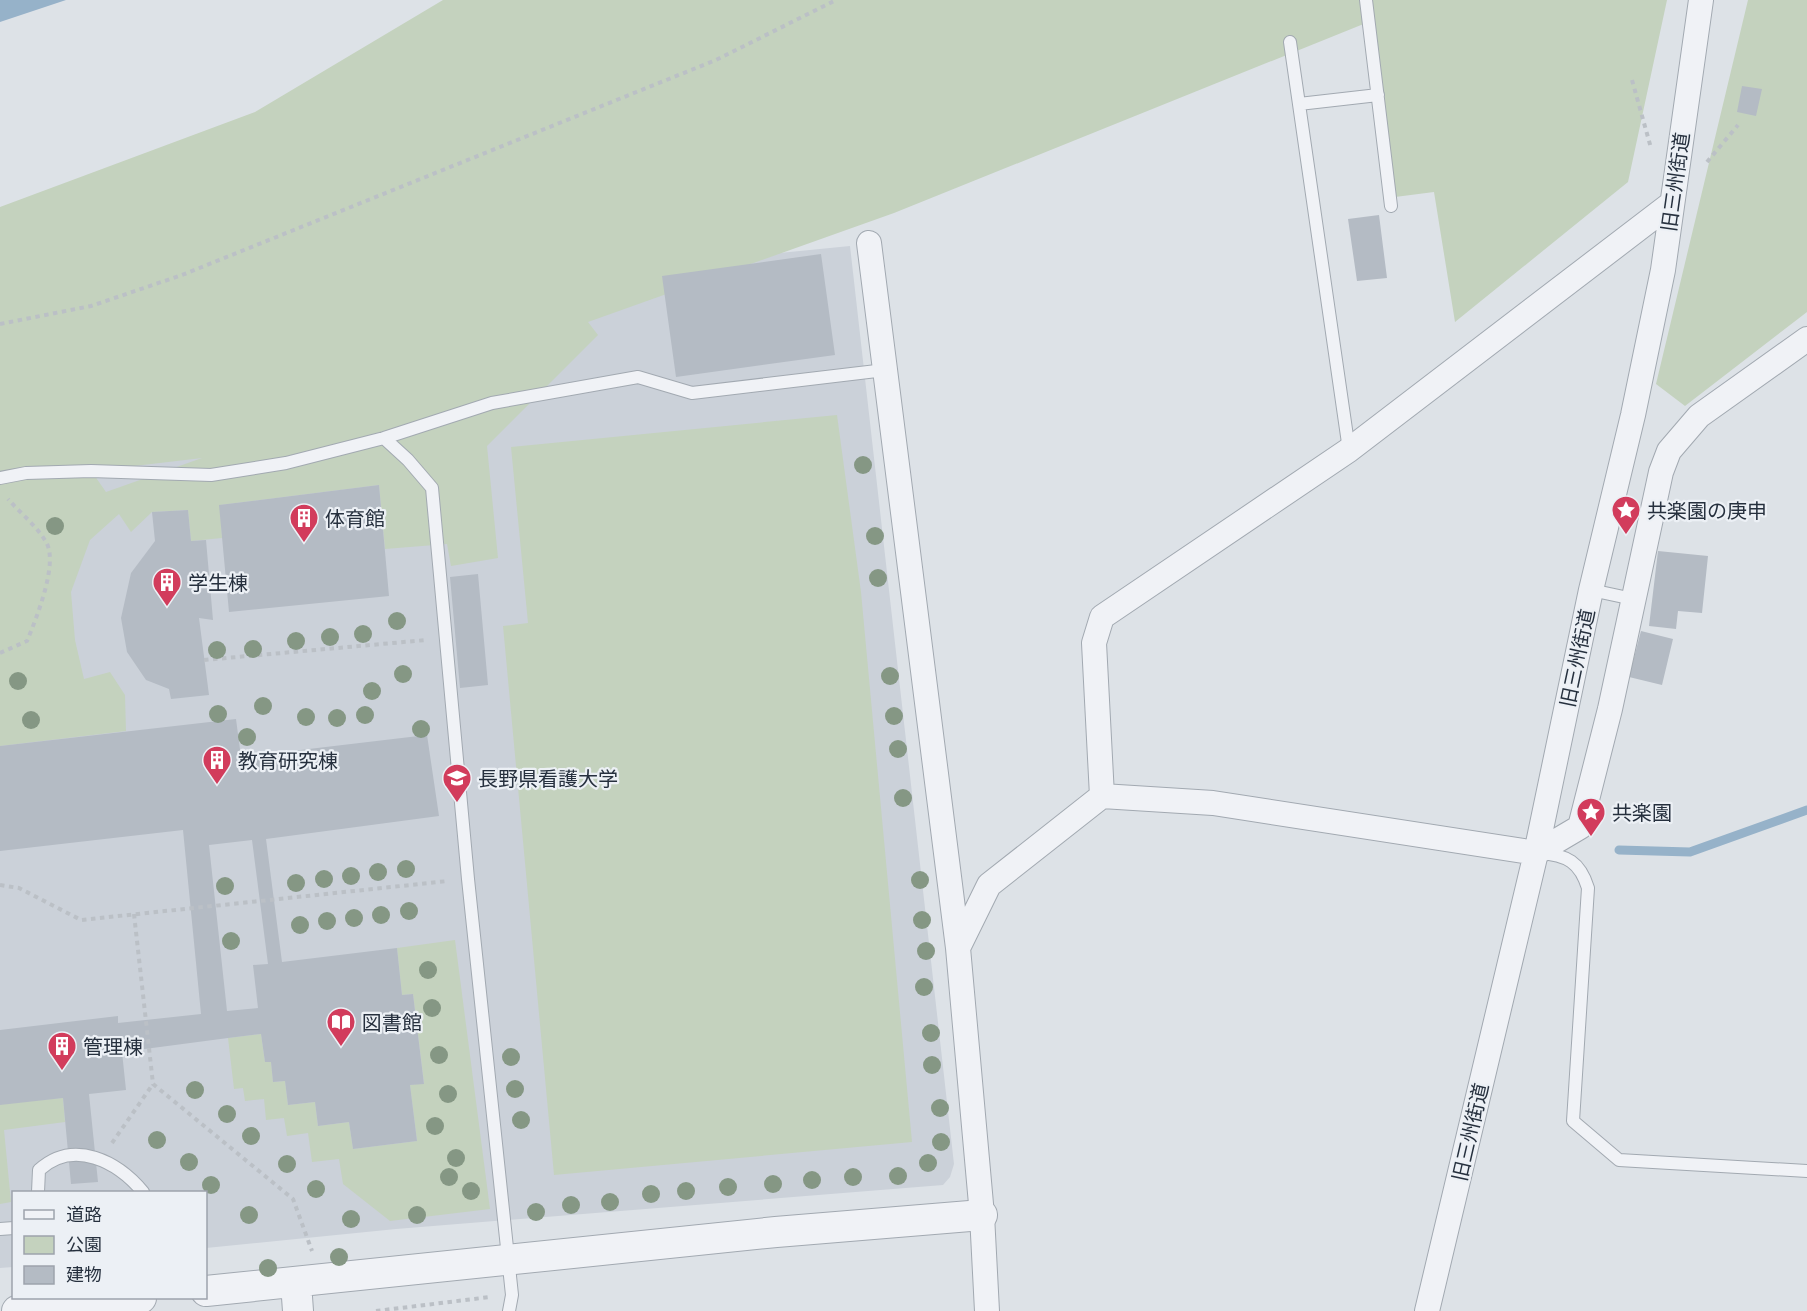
<svg xmlns="http://www.w3.org/2000/svg" width="1807" height="1311" font-family="Ubuntu,'Noto Sans JP',sans-serif">
  <style>
    .built { fill: #cbd1d9 }
    .green { fill: #c4d2be; fill-rule: evenodd }
    .water { fill: #96b2c9 }
    .lines { fill: none; stroke-linecap: round; stroke-linejoin: round }
    .stream { stroke: #96b2c9; stroke-width: 9 }
    .building { fill: #b4bbc4; fill-rule: evenodd }
    .service-casing { stroke: #a2a9b1; stroke-width: 14 }
    .minor-casing { stroke: #a2a9b1; stroke-width: 26 }
    .tertiary-casing { stroke: #a2a9b1; stroke-width: 32 }
    .path { stroke: #bbc0c6; stroke-width: 4; stroke-dasharray: 4.5 4.5; stroke-linecap: butt }
    .service { stroke: #f0f2f6; stroke-width: 12 }
    .minor { stroke: #f0f2f6; stroke-width: 24 }
    .tertiary { stroke: #f0f2f6; stroke-width: 30 }
    .tree { fill: #859784 }
    .labels { text-anchor: middle; dominant-baseline: central; stroke-width: 4.5; stroke-linejoin: round; paint-order: stroke }
    .street-label { font-size: 20px; fill: #26303e; stroke: #ecf0f5 }
    .poi-label { font-size: 20px; fill: #26303e; stroke: #ecf0f5; text-anchor: start }
  </style>
  <rect width="100%" height="100%" fill="#dde2e7"/>
  <path class="built" d="M850,246L954,1164L950,1177L943,1185L396,1229L206,1248V1192H14L13,1267L0,1268V445L641,267Z"/>
  <path class="green" d="M443,0H1667L1628,182L1455,322L1434,192L1395,197L1371,21L894,213L588,322L598,335L487,446L498,558L451,566L447,544L385,549L379,485L220,505L222,538L191,541L188,510L152,512L131,532L119,514L90,540L71,592L75,640L84,679L110,672L125,695L126,731L0,746V207L255,112ZM202,458L106,492L92,472V471Z
    M1748,0H1807V312L1685,406L1656,384Z
    M837,415L861,592L912,1142L554,1175L503,626L528,623L511,447Z
    M455,940L490,1209L390,1221L343,1184L339,1159L312,1162L308,1133L287,1136L284,1118L266,1120L264,1099L245,1101L243,1088L234,1089L228,1038L261,1034L265,1062H271L273,1082L285,1081L288,1105L315,1102L318,1126L349,1122L353,1149L417,1141L410,1085L424,1083L413,994L402,995L397,948Z
    M63,1098L65,1122L4,1130L11,1202L0,1204V1103Z"/>
  <path class="water" d="M0,0H66L0,22Z"/>
  <g class="lines">
    <path class="stream" d="M1619,850L1690,852L1807,810"/>
  </g>
  <path class="building" d="M1742,86L1762,89L1756,116L1737,112Z
    M1379,215L1387,278L1357,281L1348,219Z
    M821,254L835,355L676,377L662,276Z
    M379,485L389,596L229,612L219,505Z
    M188,510L191,541L206,540L213,620L199,618L209,695L171,699L169,689L146,680L127,652L121,618L131,573L155,541L152,512Z
    M1658,551L1708,556L1702,613L1678,611L1676,629L1649,626Z
    M478,574L488,685L460,688L450,577Z
    M1641,631L1673,639L1662,685L1629,677Z
    M236,719L241,757L427,735L439,816L266,839L282,962L397,948L402,995L413,994L424,1084L410,1085L417,1141L353,1149L349,1122L318,1126L315,1102L288,1105L285,1081L273,1082L271,1062H265L261,1034L228,1038L122,1052L126,1090L89,1094L98,1182L71,1184L63,1098L0,1105V1030L118,1016V1023L201,1014L183,830L0,851V746ZM252,840L268,964L253,965L258,1008L227,1011L209,845Z"/>
  <g class="lines">
    <g class="service-casing">
      <path id="service" d="M1366,0L1391,206
        M1290,42L1349,450
        M1299,104L1378,95
        M384,438L408,460L432,488L468,879L512,1295L509,1311
        M0,478L26,473L91,471L211,475L286,463L384,438L492,403L638,377L692,393L885,370
        M1591,590L1633,599
        M1540,853C1567,855 1580,862 1588,888L1573,1121L1619,1160L1807,1171
        M38,1192L39,1170C74,1138 118,1162 143,1192
        M0,1229L14,1228"/>
    </g>
    <g class="minor-casing">
      <path id="minor" d="M869,243L958,948
        M1102,796L1094,643L1102,617L1349,450L1672,203
        M987,1311L982,1215L958,948L989,885L1102,796L1213,803L1536,853L1580,827L1610,709L1661,472L1669,451L1699,416L1807,339
        M1427,1311L1536,853L1591,590L1633,415L1663,270L1701,0"/>
    </g>
    <g class="tertiary-casing">
      <path id="tertiary" d="M296,1283L298,1311
        M206,1291L776,1232L982,1215
        M17,1311L141,1298"/>
    </g>
    <path class="path" d="M1632,80L1651,148
      M1707,162L1738,125
      M0,324L91,306L182,275L716,60L836,0
      M0,653L27,641C36,619 59,563 46,542C37,526 20,513 8,499
      M204,660L426,640
      M0,885L19,888L81,920L448,881
      M134,914L153,1084L293,1199L312,1251
      M112,1143L153,1084
      M376,1311L490,1297"/>
    <use href="#service" class="service"/>
    <use href="#minor" class="minor"/>
    <use href="#tertiary" class="tertiary"/>
  </g>
  <g class="tree">
    <circle cx="863" cy="465" r="9"/>
    <circle cx="55" cy="526" r="9"/>
    <circle cx="875" cy="536" r="9"/>
    <circle cx="878" cy="578" r="9"/>
    <circle cx="397" cy="621" r="9"/>
    <circle cx="363" cy="634" r="9"/>
    <circle cx="330" cy="637" r="9"/>
    <circle cx="296" cy="641" r="9"/>
    <circle cx="253" cy="649" r="9"/>
    <circle cx="217" cy="650" r="9"/>
    <circle cx="403" cy="674" r="9"/>
    <circle cx="890" cy="676" r="9"/>
    <circle cx="18" cy="681" r="9"/>
    <circle cx="372" cy="691" r="9"/>
    <circle cx="263" cy="706" r="9"/>
    <circle cx="218" cy="714" r="9"/>
    <circle cx="365" cy="715" r="9"/>
    <circle cx="894" cy="716" r="9"/>
    <circle cx="306" cy="717" r="9"/>
    <circle cx="337" cy="718" r="9"/>
    <circle cx="31" cy="720" r="9"/>
    <circle cx="421" cy="729" r="9"/>
    <circle cx="247" cy="737" r="9"/>
    <circle cx="898" cy="749" r="9"/>
    <circle cx="903" cy="798" r="9"/>
    <circle cx="406" cy="869" r="9"/>
    <circle cx="378" cy="872" r="9"/>
    <circle cx="351" cy="876" r="9"/>
    <circle cx="324" cy="879" r="9"/>
    <circle cx="920" cy="880" r="9"/>
    <circle cx="296" cy="883" r="9"/>
    <circle cx="225" cy="886" r="9"/>
    <circle cx="409" cy="911" r="9"/>
    <circle cx="381" cy="915" r="9"/>
    <circle cx="354" cy="918" r="9"/>
    <circle cx="922" cy="920" r="9"/>
    <circle cx="327" cy="921" r="9"/>
    <circle cx="300" cy="925" r="9"/>
    <circle cx="231" cy="941" r="9"/>
    <circle cx="926" cy="951" r="9"/>
    <circle cx="428" cy="970" r="9"/>
    <circle cx="924" cy="987" r="9"/>
    <circle cx="432" cy="1008" r="9"/>
    <circle cx="931" cy="1033" r="9"/>
    <circle cx="439" cy="1055" r="9"/>
    <circle cx="511" cy="1057" r="9"/>
    <circle cx="932" cy="1065" r="9"/>
    <circle cx="515" cy="1089" r="9"/>
    <circle cx="195" cy="1090" r="9"/>
    <circle cx="448" cy="1094" r="9"/>
    <circle cx="940" cy="1108" r="9"/>
    <circle cx="227" cy="1114" r="9"/>
    <circle cx="521" cy="1120" r="9"/>
    <circle cx="435" cy="1126" r="9"/>
    <circle cx="251" cy="1136" r="9"/>
    <circle cx="157" cy="1140" r="9"/>
    <circle cx="941" cy="1142" r="9"/>
    <circle cx="456" cy="1158" r="9"/>
    <circle cx="189" cy="1162" r="9"/>
    <circle cx="928" cy="1163" r="9"/>
    <circle cx="287" cy="1164" r="9"/>
    <circle cx="898" cy="1176" r="9"/>
    <circle cx="449" cy="1177" r="9"/>
    <circle cx="853" cy="1177" r="9"/>
    <circle cx="812" cy="1180" r="9"/>
    <circle cx="773" cy="1184" r="9"/>
    <circle cx="211" cy="1185" r="9"/>
    <circle cx="728" cy="1187" r="9"/>
    <circle cx="316" cy="1189" r="9"/>
    <circle cx="471" cy="1191" r="9"/>
    <circle cx="686" cy="1191" r="9"/>
    <circle cx="651" cy="1194" r="9"/>
    <circle cx="610" cy="1202" r="9"/>
    <circle cx="571" cy="1205" r="9"/>
    <circle cx="536" cy="1212" r="9"/>
    <circle cx="249" cy="1215" r="9"/>
    <circle cx="417" cy="1215" r="9"/>
    <circle cx="351" cy="1219" r="9"/>
    <circle cx="339" cy="1257" r="9"/>
    <circle cx="268" cy="1268" r="9"/>
  </g>
  <defs>
    <g id="sight-pin" transform="scale(1.5)"><path d="M0 17L-7.5 6A9.5 9.5 0 1 1 7.5 6Z" fill="#d23c5c" stroke="#ecf0f5"/><path d="M0-6L1.8-2.2L6-1.7L2.9 1.2L3.7 5.4L0 3.3L-3.7 5.4L-2.9 1.2L-6-1.7L-1.8-2.2Z" fill="#fff"/></g>
    <g id="building-pin" transform="scale(1.5)"><path d="M0 17L-7.5 6A9.5 9.5 0 1 1 7.5 6Z" fill="#d23c5c" stroke="#ecf0f5"/><path d="M-4-6H4V6H1V3H-1V6H-4ZM-2.5-4.3h1.7v1.8h-1.7ZM.8-4.3h1.7v1.8H.8ZM-2.5-1h1.7V.8h-1.7ZM.8-1h1.7V.8H.8Z" fill="#fff"/></g>
    <g id="university-pin" transform="scale(1.5)"><path d="M0 17L-7.5 6A9.5 9.5 0 1 1 7.5 6Z" fill="#d23c5c" stroke="#ecf0f5"/><path d="M0-5L7-2L0 1L-7-2ZM-4 1L0 2.5L4 1V4Q0 6-4 4Z" fill="#fff"/></g>
    <g id="library-pin" transform="scale(1.5)"><path d="M0 17L-7.5 6A9.5 9.5 0 1 1 7.5 6Z" fill="#d23c5c" stroke="#ecf0f5"/><path d="M-6-4Q-3-5.5-.7-3.5V5Q-3 3-6 4ZM6-4Q3-5.5 .7-3.5V5Q3 3 6 4Z" fill="#fff"/></g>
  </defs>
  <g fill-rule="evenodd">
    <use href="#sight-pin" x="1626" y="510"/>
    <use href="#building-pin" x="304" y="518"/>
    <use href="#building-pin" x="167" y="582"/>
    <use href="#building-pin" x="217" y="760"/>
    <use href="#university-pin" x="457" y="778"/>
    <use href="#sight-pin" x="1591" y="812"/>
    <use href="#library-pin" x="341" y="1022"/>
    <use href="#building-pin" x="62" y="1046"/>
  </g>
  <g class="labels">
    <g class="street-label">
      <text transform="translate(1675 182) rotate(-82)">旧三州街道</text>
      <text transform="translate(1577 658) rotate(-78)">旧三州街道</text>
      <text transform="translate(1470 1132) rotate(-77)">旧三州街道</text>
    </g>
    <g class="poi-label">
      <text x="1647" y="510">共楽園の庚申</text>
      <text x="325" y="518">体育館</text>
      <text x="188" y="582">学生棟</text>
      <text x="238" y="760">教育研究棟</text>
      <text x="478" y="778">長野県看護大学</text>
      <text x="1612" y="812">共楽園</text>
      <text x="362" y="1022">図書館</text>
      <text x="83" y="1046">管理棟</text>
    </g>
  </g>
  <rect x="12" y="1191" width="195" height="108" fill="#ecf0f5" stroke="#9da3ac" stroke-width="1.5"/>
  <rect x="24" y="1210" width="30" height="9" fill="#f0f2f6" stroke="#9da3ac" stroke-width="1.5"/>
  <text x="66" y="1221" font-size="18" fill="#26303e">道路</text>
  <rect x="24" y="1236" width="30" height="18" fill="#c4d2be" stroke="#9da3ac" stroke-width="1.5"/>
  <text x="66" y="1251" font-size="18" fill="#26303e">公園</text>
  <rect x="24" y="1266" width="30" height="18" fill="#b4bbc4" stroke="#9da3ac" stroke-width="1.5"/>
  <text x="66" y="1281" font-size="18" fill="#26303e">建物</text>
</svg>
